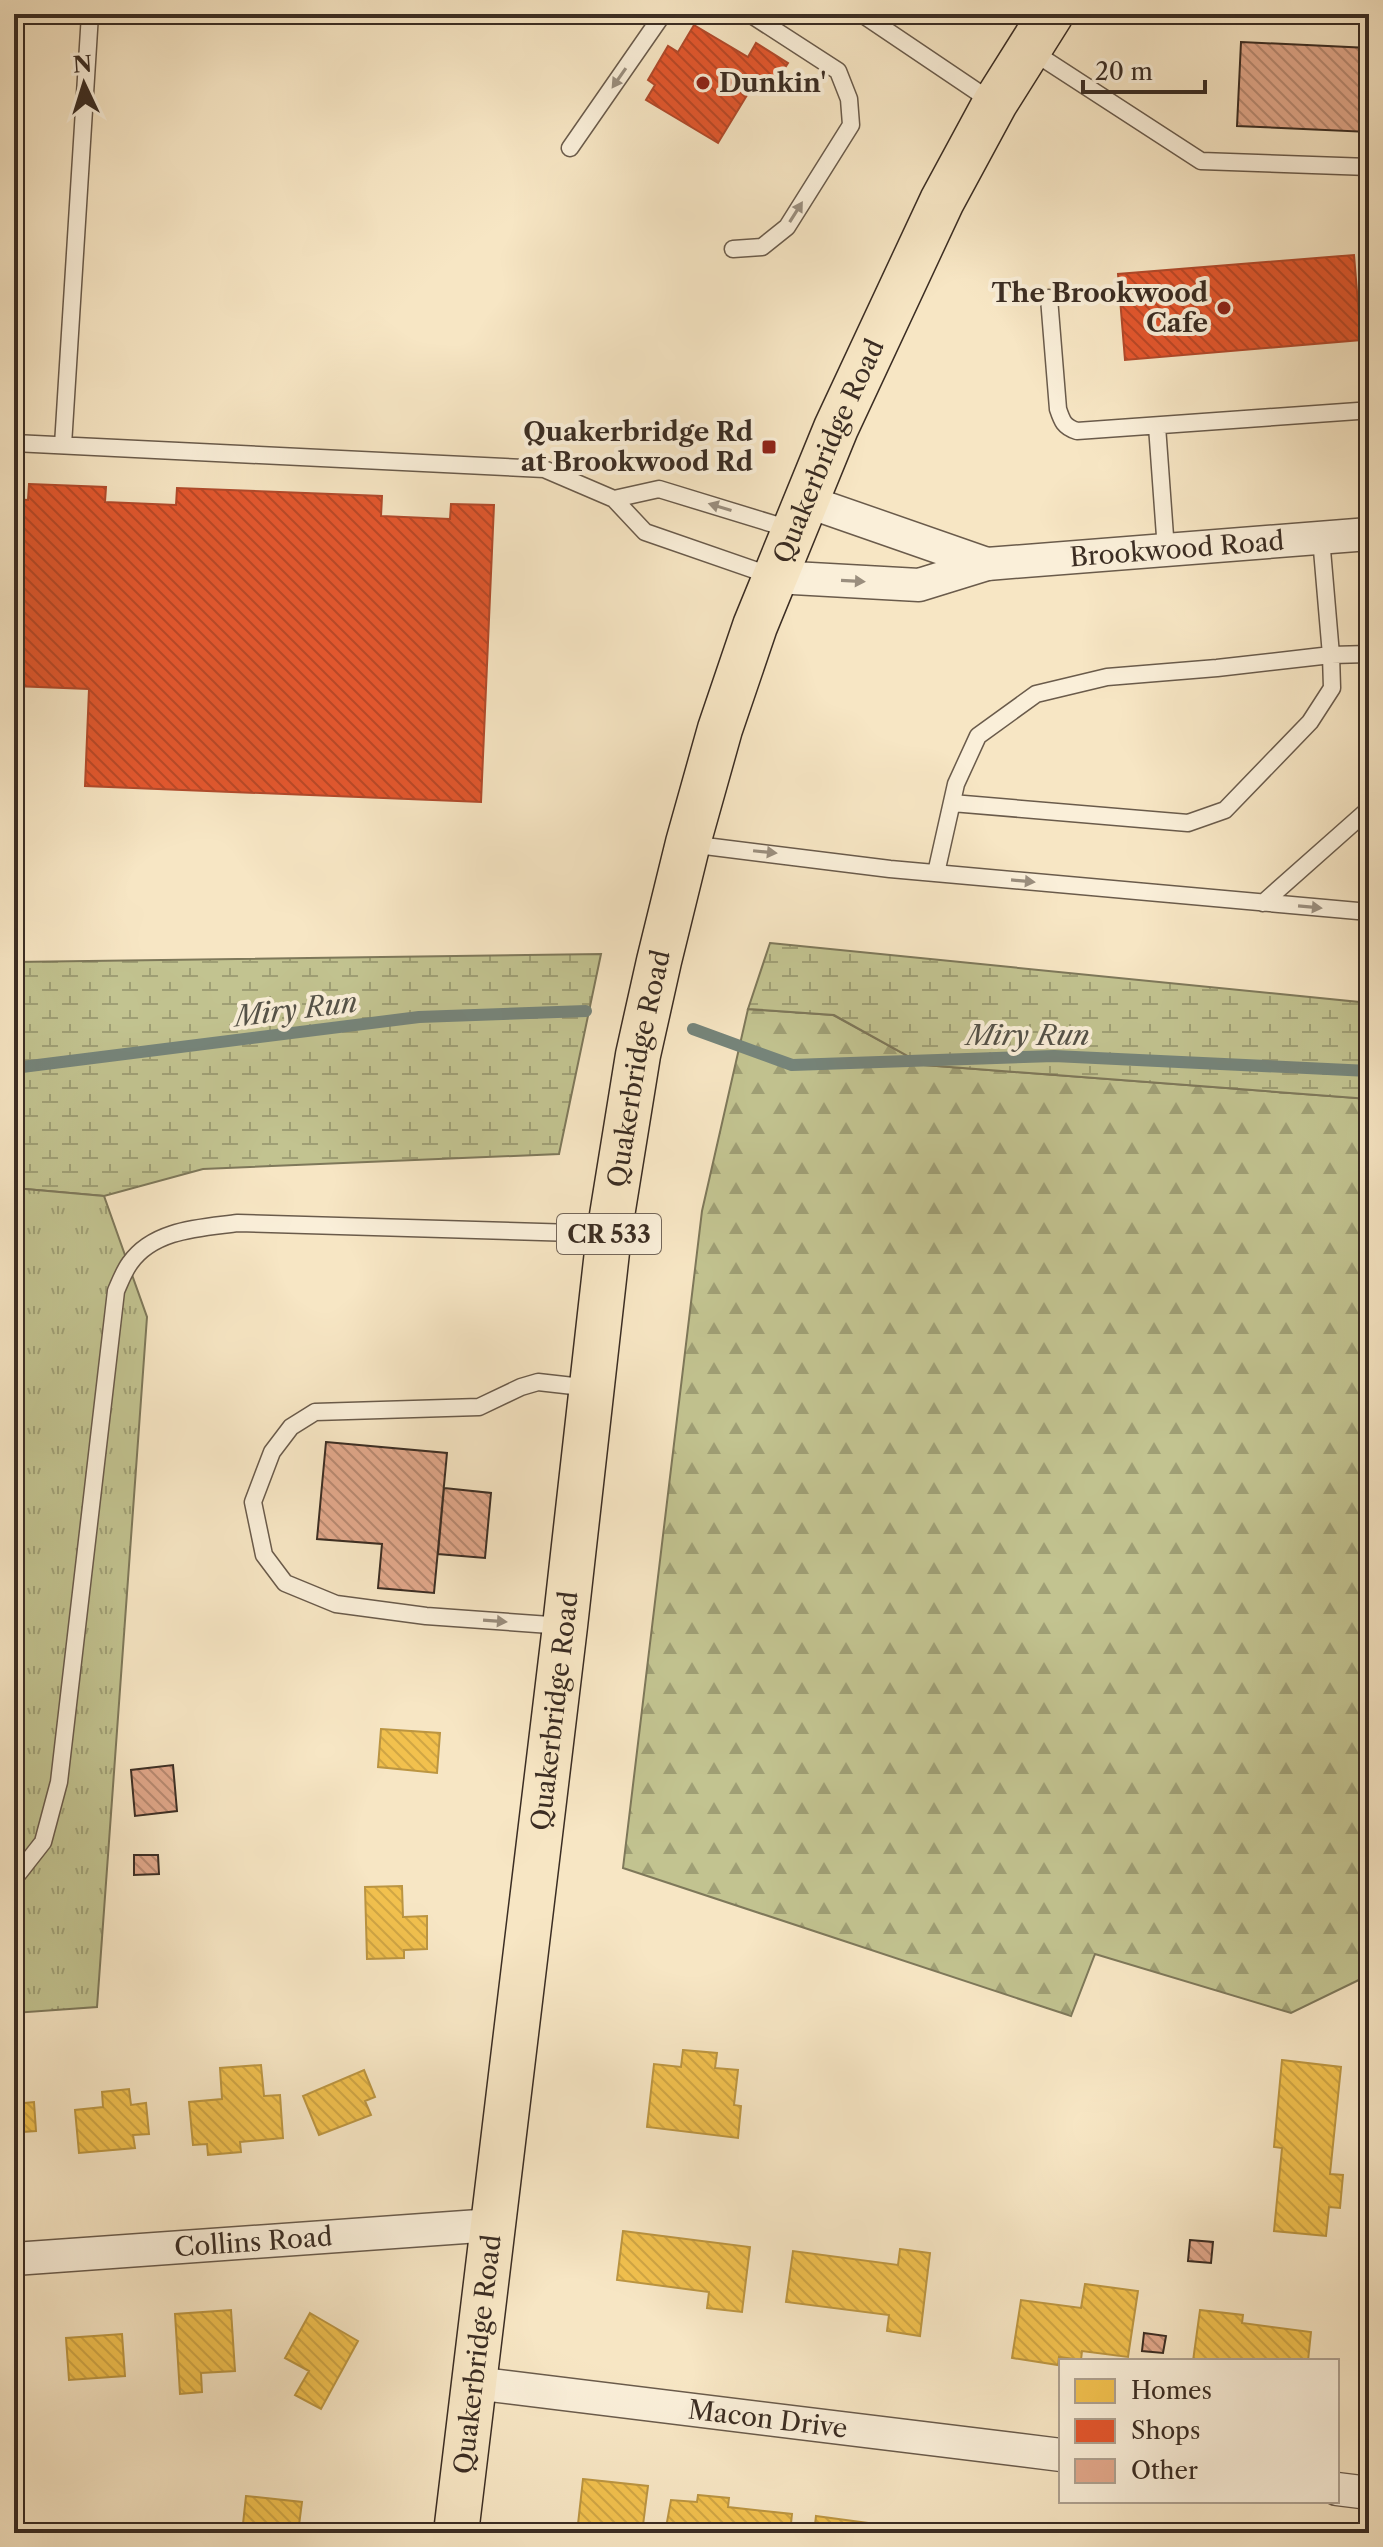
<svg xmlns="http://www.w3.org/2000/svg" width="1383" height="2547" font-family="'Libre Caslon Text',serif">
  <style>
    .forest { fill: url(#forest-firs); stroke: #7e785a; stroke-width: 2 }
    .wetland { fill: url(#wetland-marsh); stroke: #7e785a; stroke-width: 2 }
    .park { fill: url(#park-tufts); stroke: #7e785a; stroke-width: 2 }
    .homes { fill: url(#homes-back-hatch); stroke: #bb9541; stroke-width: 2 }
    .shops { fill: url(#shops-back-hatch); stroke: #b14a2b; stroke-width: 2 }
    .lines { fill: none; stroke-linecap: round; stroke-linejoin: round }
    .stream { stroke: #76857b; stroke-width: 12 }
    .building { fill: url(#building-back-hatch); stroke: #3b2d23; stroke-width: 2 }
    .lane-casing { stroke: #6a5b4b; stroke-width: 19 }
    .street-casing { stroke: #6a5b4b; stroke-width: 35 }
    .primary-casing { stroke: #3b2d23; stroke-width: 47 }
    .lane { stroke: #faefd9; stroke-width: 16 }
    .street { stroke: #faefd9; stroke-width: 32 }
    .primary { stroke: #f7e6c4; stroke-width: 44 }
    .oneway { fill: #9a8e7e }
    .poi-dot { fill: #8f2418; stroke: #faefd9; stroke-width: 3 }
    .labels { text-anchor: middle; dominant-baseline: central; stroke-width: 8; stroke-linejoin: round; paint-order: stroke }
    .shield { fill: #faefd9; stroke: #74675a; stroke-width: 2 }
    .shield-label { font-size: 24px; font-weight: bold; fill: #3b2d23 }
    .poi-label { font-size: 26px; font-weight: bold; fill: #3b2d23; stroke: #faefd9; text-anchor: end }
    .street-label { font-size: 26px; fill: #3b2d23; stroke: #faefd9 }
    .water-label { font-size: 28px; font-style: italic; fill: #545248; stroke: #faefd9 }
  </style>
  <defs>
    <pattern id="forest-firs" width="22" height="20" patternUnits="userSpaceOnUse" patternTransform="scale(2)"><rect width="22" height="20" fill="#c2c390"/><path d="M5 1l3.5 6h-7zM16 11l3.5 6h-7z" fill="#9f9f75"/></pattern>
    <pattern id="wetland-marsh" width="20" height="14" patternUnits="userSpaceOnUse" patternTransform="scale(2)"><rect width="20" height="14" fill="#c2c390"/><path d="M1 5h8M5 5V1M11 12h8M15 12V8" fill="none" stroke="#9f9f75"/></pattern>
    <pattern id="park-tufts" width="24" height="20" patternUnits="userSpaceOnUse" patternTransform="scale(2)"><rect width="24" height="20" fill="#c2c390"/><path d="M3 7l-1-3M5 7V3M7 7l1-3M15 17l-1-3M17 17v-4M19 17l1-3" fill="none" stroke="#9f9f75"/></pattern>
    <pattern id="homes-back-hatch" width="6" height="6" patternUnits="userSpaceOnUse" patternTransform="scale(2)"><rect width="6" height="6" fill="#f2c14e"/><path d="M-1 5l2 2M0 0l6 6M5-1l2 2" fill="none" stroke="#d0a644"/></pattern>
    <pattern id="shops-back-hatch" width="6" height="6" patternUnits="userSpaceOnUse" patternTransform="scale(2)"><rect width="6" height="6" fill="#e4572e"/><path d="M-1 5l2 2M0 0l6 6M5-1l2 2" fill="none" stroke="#ba4827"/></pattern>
    <pattern id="building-back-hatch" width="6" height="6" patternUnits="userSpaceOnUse" patternTransform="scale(2)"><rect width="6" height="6" fill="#e2a88b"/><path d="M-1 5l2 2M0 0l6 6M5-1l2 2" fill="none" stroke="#b88971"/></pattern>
  </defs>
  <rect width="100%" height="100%" fill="#f7e6c4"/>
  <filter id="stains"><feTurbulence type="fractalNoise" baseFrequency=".0025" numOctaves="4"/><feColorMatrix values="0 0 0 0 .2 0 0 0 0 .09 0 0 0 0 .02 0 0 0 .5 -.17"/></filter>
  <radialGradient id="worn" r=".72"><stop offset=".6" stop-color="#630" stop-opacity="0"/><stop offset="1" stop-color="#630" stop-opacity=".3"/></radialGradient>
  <path class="forest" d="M748,1009L833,1015L924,1065L1369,1099V1975L1291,2013L1095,1954L1071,2016L623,1868L702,1211Z"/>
  <path class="wetland" d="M770,943L1369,1003V1099L924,1065L834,1015L748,1009Z
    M601,954L559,1154L203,1169L104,1196L14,1188V962Z"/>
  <path class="park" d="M14,1188L104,1196L147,1317L97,2007L14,2013Z"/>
  <path class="homes" d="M381,1729L440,1733L437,1773L378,1767Z
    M402,1886L403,1917L427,1916V1949L404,1950V1958L367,1959L365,1887Z
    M683,2050L717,2053L715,2068L738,2070L734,2105L741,2106L738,2138L647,2127L654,2064L681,2067Z
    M1282,2060L1341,2067L1330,2174L1343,2175L1340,2208L1329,2207L1326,2236L1274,2231L1282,2148L1274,2147Z
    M261,2065L264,2096L280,2095L283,2138L240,2142L241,2152L208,2155L207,2144L193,2145L189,2102L222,2099L220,2068Z
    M364,2070L375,2097L365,2101L371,2115L319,2135L303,2096Z
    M129,2089L131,2105L146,2103L149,2134L133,2135L135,2148L79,2153L75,2110L103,2107L102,2092Z
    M34,2102L36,2131L22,2132L23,2147L14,2148V2104Z
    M623,2231L750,2247L742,2312L707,2308L709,2292L617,2280Z
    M900,2249L930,2253L920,2336L887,2331L889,2315L786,2302L793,2251L898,2265Z
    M1085,2284L1138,2291L1128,2357L1082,2351L1081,2360L1059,2357L1058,2365L1012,2358L1021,2300L1081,2308Z
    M231,2310L235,2371L201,2373L202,2392L180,2394L175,2314Z
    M1200,2310L1243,2315L1242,2323L1311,2332L1308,2361H1193Z
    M310,2313L358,2341L321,2409L295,2395L309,2371L285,2358Z
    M122,2334L125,2376L69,2380L66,2338Z
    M583,2479L648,2486L642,2533H577Z
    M698,2495L729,2498L728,2507L792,2514L790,2533H665L671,2500L697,2502Z
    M246,2496L302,2502L298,2533H242Z
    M816,2516L943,2533H814Z"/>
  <path class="shops" d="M694,25L748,57L756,43L788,63L770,91L755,82L718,143L646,100L655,85L648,80L668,46L678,52Z
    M1354,255L1361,340L1125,360L1118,274Z
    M29,484L106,487L105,502L176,505L177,488L382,496L381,516L450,519L451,504L494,505L481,802L85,786L89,689L14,686V499L28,500Z"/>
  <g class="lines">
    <path class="stream" d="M693,1029L792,1065L1054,1056L1369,1071
      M14,1068L419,1017L586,1011"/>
  </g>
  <path class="building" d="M1241,42L1369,48V132L1237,126Z
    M326,1442L447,1453L434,1593L378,1588L382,1544L317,1539Z
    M444,1488L491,1493L485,1558L438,1554Z
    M173,1765L177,1811L135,1816L131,1770Z
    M134,1855H158L159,1874L134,1875Z
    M1190,2240L1213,2242L1211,2263L1188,2261Z
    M1144,2333L1166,2336L1163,2353L1142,2351Z"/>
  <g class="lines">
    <g class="lane-casing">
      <path id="lane" d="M862,14L994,103
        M1030,50L1201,161L1369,167
        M570,148L663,14
        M733,249L762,247L787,227L851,125L849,99L838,71L750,14
        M1049,298L1058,409C1062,421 1064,427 1077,431L1358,411
        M1157,426L1166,550
        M14,443L544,469L614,499L645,532L772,576
        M63,445L90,14
        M614,499L659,489L793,530
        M952,803L1188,823L1225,810L1310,722L1332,688L1331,655L1369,654
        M689,844L890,869L1369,912
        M936,873L956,784L978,736L1036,694L1107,677L1217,668L1331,655L1321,538
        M1263,903L1369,809
        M564,1626L426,1616L336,1604L285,1583L264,1555L253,1502L272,1452L291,1427L315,1412L479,1407L521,1387L538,1382L591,1388
        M14,1879L43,1842L59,1782L116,1291C120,1282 124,1271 130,1263C154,1229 201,1228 238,1223L608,1234"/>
    </g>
    <g class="street-casing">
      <g id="street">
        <path d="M806,501L987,564"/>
        <path id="s1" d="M775,577L919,585L987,564L1369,534"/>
        <path id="s2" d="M14,2259L493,2225"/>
        <path id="s3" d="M474,2383L1061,2455"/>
        <path d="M1337,2489L1369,2493"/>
      </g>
    </g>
    <g class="primary-casing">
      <g id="primary">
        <path id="s4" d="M456,2533L565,1626L609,1234L638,1055L659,961L688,843L720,729L755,626L836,428L942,201L995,103L1051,14"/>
      </g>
    </g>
    <use href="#lane" class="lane"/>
    <use href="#street" class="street"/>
    <use href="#primary" class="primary"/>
  </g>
  <defs><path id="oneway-solid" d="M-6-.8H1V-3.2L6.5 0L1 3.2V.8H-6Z" transform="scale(2)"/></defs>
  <g class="oneway">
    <use href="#oneway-solid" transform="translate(619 78) rotate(125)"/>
    <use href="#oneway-solid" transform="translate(796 212) rotate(-58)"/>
    <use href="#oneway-solid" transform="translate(720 507) rotate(-163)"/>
    <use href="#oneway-solid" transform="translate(853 581) rotate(3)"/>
    <use href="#oneway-solid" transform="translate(765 852) rotate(6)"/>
    <use href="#oneway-solid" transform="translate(1023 881) rotate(5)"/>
    <use href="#oneway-solid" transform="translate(1310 907) rotate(5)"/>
    <use href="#oneway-solid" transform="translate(495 1621) rotate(4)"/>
  </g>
  <g class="poi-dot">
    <circle cx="703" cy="83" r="8"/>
    <circle cx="1224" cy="308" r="8"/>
    <rect x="761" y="439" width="16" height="16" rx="4"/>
  </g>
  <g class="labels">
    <rect class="shield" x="557" y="1214" width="104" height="40" rx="6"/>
    <g class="shield-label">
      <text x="609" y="1234">CR 533</text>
    </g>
    <g class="poi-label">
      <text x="719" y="83" text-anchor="start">Dunkin'</text>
      <text x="1208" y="293">The Brookwood<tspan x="1208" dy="30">Cafe</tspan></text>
      <text x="753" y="432">Quakerbridge Rd<tspan x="753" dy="30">at Brookwood Rd</tspan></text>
    </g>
    <g class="street-label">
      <text stroke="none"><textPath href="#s4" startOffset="2124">Quakerbridge Road</textPath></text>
      <text stroke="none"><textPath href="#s1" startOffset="406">Brookwood Road</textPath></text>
      <text stroke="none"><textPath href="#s4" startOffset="1476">Quakerbridge Road</textPath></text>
      <text stroke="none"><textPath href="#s4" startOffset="828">Quakerbridge Road</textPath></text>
      <text stroke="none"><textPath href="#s2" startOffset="240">Collins Road</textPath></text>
      <text stroke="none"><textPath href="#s4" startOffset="180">Quakerbridge Road</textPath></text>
      <text stroke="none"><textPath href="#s3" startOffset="296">Macon Drive</textPath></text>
    </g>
    <g class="water-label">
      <text transform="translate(296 1009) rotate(-7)">Miry Run</text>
      <text x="1028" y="1035">Miry Run</text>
    </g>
  </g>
  <rect width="1383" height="2547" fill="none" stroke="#f7e6c4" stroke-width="48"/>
  <rect x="16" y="16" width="1351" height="2515" fill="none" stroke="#3b2d23" stroke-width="4"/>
  <rect x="24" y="24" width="1335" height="2499" fill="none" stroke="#3b2d23" stroke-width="2"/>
  <rect x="1059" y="2359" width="280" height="144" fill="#faefd9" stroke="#aea190" stroke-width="2"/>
  <rect x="1075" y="2379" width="40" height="24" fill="#f2c14e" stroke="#aea190" stroke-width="2"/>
  <text x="1131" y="2399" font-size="24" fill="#3b2d23">Homes</text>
  <rect x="1075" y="2419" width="40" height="24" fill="#e4572e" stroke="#aea190" stroke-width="2"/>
  <text x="1131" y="2439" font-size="24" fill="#3b2d23">Shops</text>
  <rect x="1075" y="2459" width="40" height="24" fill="#e2a88b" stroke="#aea190" stroke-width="2"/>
  <text x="1131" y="2479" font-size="24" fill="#3b2d23">Other</text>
  <g transform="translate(84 84) rotate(356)" stroke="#faefd9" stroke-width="6" paint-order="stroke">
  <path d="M0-6L14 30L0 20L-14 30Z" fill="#3b2d23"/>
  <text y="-12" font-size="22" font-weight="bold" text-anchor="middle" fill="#3b2d23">N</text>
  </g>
  <path d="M1083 80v12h122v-12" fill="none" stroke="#3b2d23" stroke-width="4"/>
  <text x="1095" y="80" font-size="24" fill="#3b2d23" stroke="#faefd9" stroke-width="6" paint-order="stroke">20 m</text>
  <rect width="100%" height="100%" filter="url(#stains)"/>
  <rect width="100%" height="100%" fill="url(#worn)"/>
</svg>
